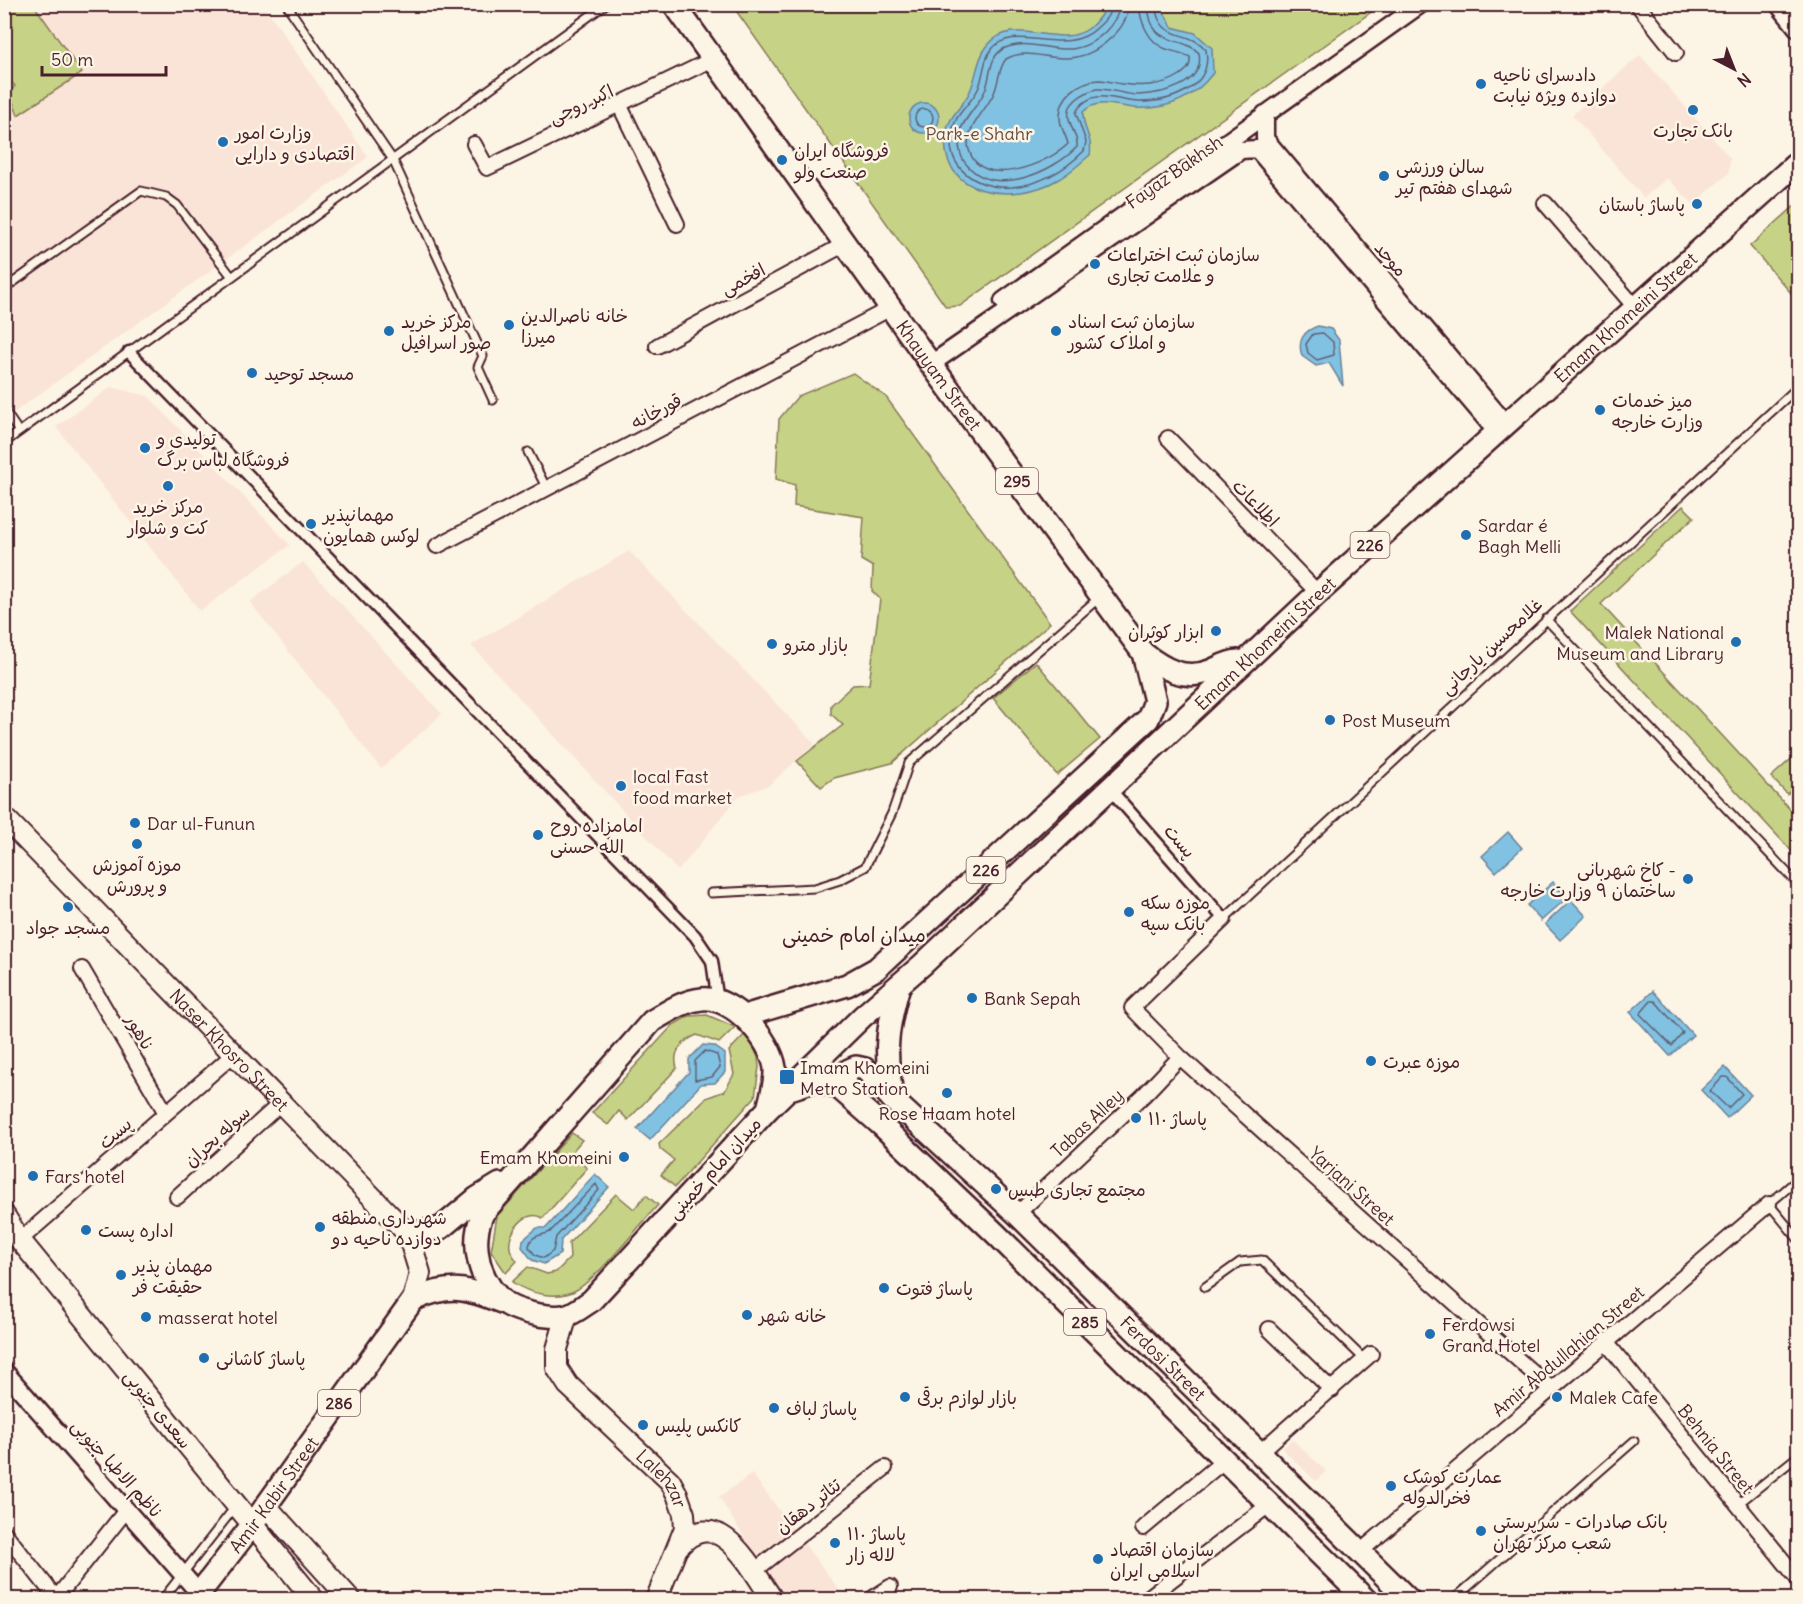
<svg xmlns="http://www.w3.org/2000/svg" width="1803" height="1604" font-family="Delius,'Playpen Sans Arabic',sans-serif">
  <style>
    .built { fill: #fae4d7 }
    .green { fill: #c6d285; stroke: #887858; stroke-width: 1.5 }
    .water { fill: #81c2e2; stroke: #6b8199; stroke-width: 1.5 }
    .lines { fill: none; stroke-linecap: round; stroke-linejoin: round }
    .shore { stroke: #606074; stroke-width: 1.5 }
    .service-casing { stroke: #4a1f2b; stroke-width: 11 }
    .pedestrian-casing { stroke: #4a1f2b; stroke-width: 15 }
    .minor-casing { stroke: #4a1f2b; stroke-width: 18 }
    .tertiary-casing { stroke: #4a1f2b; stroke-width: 21 }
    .secondary-casing { stroke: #4a1f2b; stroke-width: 24 }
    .primary-casing { stroke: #4a1f2b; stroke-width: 26 }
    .service { stroke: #fcf5e5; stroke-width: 7 }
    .pedestrian { stroke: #fcf5e5; stroke-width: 10 }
    .minor { stroke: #fcf5e5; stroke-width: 14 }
    .tertiary { stroke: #fcf5e5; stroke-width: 16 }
    .secondary { stroke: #fcf5e5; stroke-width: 20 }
    .primary { stroke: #fcf5e5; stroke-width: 21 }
    .poi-dot { fill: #1f6fb2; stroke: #fcf5e5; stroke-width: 2 }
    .labels { text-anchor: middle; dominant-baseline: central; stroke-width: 5; stroke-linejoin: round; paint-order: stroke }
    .shield { fill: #fcf5e5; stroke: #7f5f63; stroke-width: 1.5 }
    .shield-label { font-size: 16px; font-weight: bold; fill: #4a1f2b }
    .poi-label { font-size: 18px; fill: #4a1f2b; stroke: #fcf5e5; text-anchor: start }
    .street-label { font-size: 18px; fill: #4a1f2b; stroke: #fcf5e5 }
    .park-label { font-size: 18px; fill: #694c42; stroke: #fcf5e5 }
    .neighbourhood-label { font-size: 20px; fill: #4a1f2b; stroke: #fcf5e5 }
  </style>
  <rect width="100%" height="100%" fill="#fcf5e5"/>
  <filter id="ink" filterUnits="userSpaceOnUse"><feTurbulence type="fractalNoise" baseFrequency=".0167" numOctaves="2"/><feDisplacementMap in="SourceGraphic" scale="12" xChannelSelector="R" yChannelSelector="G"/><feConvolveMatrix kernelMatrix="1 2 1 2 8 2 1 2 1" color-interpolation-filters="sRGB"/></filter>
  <g filter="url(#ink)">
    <path class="built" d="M5,5H264L368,157L5,419Z
      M1640,55L1730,158L1729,173L1693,204L1667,178L1644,198L1572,115Z
      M111,387L148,396L290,545L200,611L56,427Z
      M629,551L815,744L769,785L739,796L678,871L471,645Z
      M303,562L442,714L381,769L250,602Z
      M1292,1439L1326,1471L1316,1481L1282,1449Z
      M752,1474L846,1599H788L757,1558L719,1497Z"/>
    <path class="green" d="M4,5H34L82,73L18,115L9,92L15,86L5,76Z
      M732,5H1381L960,306L946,307Z
      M1798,203V301L1750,246Z
      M853,373L886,397L1050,623L892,763L834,778L821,787L797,761L843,725L831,714V705L853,685L869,684L880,599L872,591L873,567L861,560L864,517L794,506L795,485L776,479L779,419L798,396Z
      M1683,506L1694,517L1601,604L1798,818V858L1570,611Z
      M1036,662L1100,739L1057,775L993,698Z
      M1798,753V784L1787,794L1771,777Z
      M707,1015L735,1027L719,1043L697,1035C682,1041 672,1052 677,1068L628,1120L619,1111L608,1125L592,1113L673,1025L689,1016Z
      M744,1035L751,1041L758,1057L759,1067L755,1097L675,1187L661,1175L674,1160L660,1149L659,1144L706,1098L725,1091L734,1074L729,1051Z
      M572,1133L582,1140L570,1154L587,1168L543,1218C527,1208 507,1231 510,1248C510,1252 514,1257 517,1261L506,1273L491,1251L497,1216Z
      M616,1194L634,1209L646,1195L658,1205C637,1228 602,1273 578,1289C559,1301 529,1294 512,1282L528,1267L547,1274L556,1272L570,1258L569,1243Z"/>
    <path class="water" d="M1108,4L1160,5L1172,27L1195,33L1212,48L1213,73C1194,98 1167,110 1135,108C1116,107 1098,97 1083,112C1082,129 1093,136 1090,155C1079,164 1069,174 1057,180C1016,204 938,198 946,134C948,116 963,107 970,91C977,76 977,58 988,45C1013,14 1058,50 1088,29C1097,23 1102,13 1108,4Z
      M909 118a15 15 0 1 1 30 0a15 15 0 1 1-30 0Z
      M1318,326L1331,329L1339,340L1343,386L1329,363L1316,366L1302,356C1297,341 1303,331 1318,326Z
      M1508,832L1522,848L1496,872L1482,856Z
      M1553,882L1567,898L1541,921L1527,905Z
      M1571,900L1586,916L1560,940L1545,924Z
      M1653,991L1693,1035L1670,1056L1630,1012Z
      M703,1045L714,1046L725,1054V1072L715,1083L701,1084L650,1140L637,1129L689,1072V1059Z
      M1725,1067L1751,1095L1727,1118L1701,1090Z
      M595,1174L609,1187L561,1240L560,1254L544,1264L532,1260L522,1247L523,1240L537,1228H546Z"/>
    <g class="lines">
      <path class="shore" d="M1112,4C1111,13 1105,21 1098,27C1065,60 1015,21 992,49C983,60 984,74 979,87C973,101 962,108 956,120C937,162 973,190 1012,187C1041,184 1064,171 1084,151L1086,142L1076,113C1079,105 1088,98 1097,97C1110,95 1125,102 1139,102C1170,102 1213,88 1206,50C1188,27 1159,44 1155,4
        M1120,4C1119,15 1112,25 1105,32C1068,68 1039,34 1005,48C989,55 991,75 986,88C980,105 962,119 959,135C958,145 960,158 967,165C995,198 1053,172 1077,147C1079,134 1064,122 1070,107C1075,98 1087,91 1097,89C1110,88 1124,95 1138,95C1162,94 1205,85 1199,53C1180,33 1150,50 1148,4
        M1129,4C1128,17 1121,29 1112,37C1069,80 1036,41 1006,59C998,69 999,82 994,93C986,111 963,130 969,150C981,191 1048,164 1068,144C1066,135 1060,127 1060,118C1059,96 1079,81 1099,80C1107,80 1114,83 1122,84C1140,87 1164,86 1180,75C1187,70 1191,67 1190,57C1183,53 1174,52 1166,49C1149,43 1140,22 1139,4
        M915 118a9 9 0 1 1 18 0a9 9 0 1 1-18 0Z
        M1323,333L1333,342L1334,355L1317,360L1308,353L1306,344L1313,334Z
        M1651,1001H1655L1683,1033L1672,1046L1640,1014Z
        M705,1051L717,1055L720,1067L712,1077L695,1080V1061Z
        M1723,1077H1727L1742,1094L1728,1108L1710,1091Z
        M596,1184L599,1190L556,1237L553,1251L544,1258L535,1255L529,1247C530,1234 542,1236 550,1232Z"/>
      <g class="service-casing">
        <path id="service" d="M286,4L393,160L483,356L478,367L493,400
          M4,289L141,191L166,197L177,205L232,277
          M4,410L19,432
          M4,443L606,4
          M528,452L547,489
          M1546,619L1798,884
          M711,893L815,888L840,880L865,867L892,813L909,763L1100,597
          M1224,919L1798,387
          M1798,1179L1769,1204L1798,1239
          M1205,1287L1240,1262L1262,1260L1365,1360
          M1738,1504L1798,1456
          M162,1600L235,1507
          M1453,1600L1634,1441"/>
      </g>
      <g class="pedestrian-casing">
        <path id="pedestrian" d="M129,352L695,936L712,961L718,1002
          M1109,788L1224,919"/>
      </g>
      <g class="minor-casing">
        <path id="minor" d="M1637,4L1676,53
          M620,106L677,224
          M474,144L487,168L713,59
          M1545,203L1635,307
          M657,346L845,244
          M1168,438L1318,593
          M437,546L891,308
          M1224,919L1132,1008L1180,1057L1551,1389
          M82,969L166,1113
          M177,1197L281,1103
          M1017,1214L1144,1095L1180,1057
          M20,1240L234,1054
          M1269,1329L1332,1390
          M1606,1342L1798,1579
          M1260,1452L1371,1354
          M1143,1528L1226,1459
          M4,1532L56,1598
          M1361,1551L1769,1204
          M753,1572L885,1468
          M55,1600L127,1509
          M870,1600L890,1587
          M1145,1600L1270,1504"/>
      </g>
      <g class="tertiary-casing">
        <path id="tertiary" d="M1778,4L1798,29
          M1265,114V139L1505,423
          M1003,301L1421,4
          M931,364L1241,150L1257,149L1496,431
          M4,1371L199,1593"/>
      </g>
      <g class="secondary-casing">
        <g id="secondary">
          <path id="s1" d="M4,817L408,1234L420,1273L413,1300"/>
          <path d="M4,1215L20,1240L314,1600"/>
          <path id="s2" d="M567,1315L557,1349V1368L568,1385L670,1481L677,1494L684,1514L685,1528L656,1600"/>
          <path d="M266,1506L351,1600"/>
          <path d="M679,1546C720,1502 751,1569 773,1600"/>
        </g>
      </g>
      <g class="primary-casing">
        <g id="primary">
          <path id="s3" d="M674,4L925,356L1143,653C1164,669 1184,681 1210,671C1220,667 1227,662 1238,661"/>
          <path d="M744,1016L847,985L876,969L1148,719L1155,701L1143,653"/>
          <path d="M793,1088L817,1080L839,1088L879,1123L996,1234L1366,1600"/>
          <path id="s4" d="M839,1088L849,1070L856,1067L865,1069L871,1075L893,1100L1017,1214L1409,1600"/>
          <path d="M893,1099C884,1052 886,1032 899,986"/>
          <path id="s5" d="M768,1109C771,1097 776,1081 775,1068C771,1040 733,996 702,999C683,1001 669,1011 652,1021L483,1213C469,1244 479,1285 508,1305C516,1310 529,1313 539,1315C548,1316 558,1318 567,1315C575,1313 583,1306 591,1301L768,1109L863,1016L922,965L1318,593L1798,162"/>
          <path d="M408,1234L441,1228L477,1198L500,1184"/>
          <path id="s6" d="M194,1600L253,1524L413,1300C451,1283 466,1288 504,1303"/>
        </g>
      </g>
      <use href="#service" class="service"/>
      <use href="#pedestrian" class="pedestrian"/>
      <use href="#minor" class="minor"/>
      <use href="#tertiary" class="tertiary"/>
      <use href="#secondary" class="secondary"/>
      <use href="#primary" class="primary"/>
    </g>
  </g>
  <g class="poi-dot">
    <circle cx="1481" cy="84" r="6"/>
    <circle cx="1693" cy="110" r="6"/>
    <circle cx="223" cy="142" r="6"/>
    <circle cx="782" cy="160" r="6"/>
    <circle cx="1384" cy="176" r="6"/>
    <circle cx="1697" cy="204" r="6"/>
    <circle cx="1095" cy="264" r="6"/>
    <circle cx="509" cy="325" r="6"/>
    <circle cx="389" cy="331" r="6"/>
    <circle cx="1056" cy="331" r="6"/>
    <circle cx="252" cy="373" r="6"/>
    <circle cx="1600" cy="410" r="6"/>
    <circle cx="145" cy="448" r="6"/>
    <circle cx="168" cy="486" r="6"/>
    <circle cx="311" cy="524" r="6"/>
    <circle cx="1466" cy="535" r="6"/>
    <circle cx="1216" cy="631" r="6"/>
    <circle cx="1736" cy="642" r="6"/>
    <circle cx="772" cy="644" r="6"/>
    <circle cx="1330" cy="720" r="6"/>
    <circle cx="621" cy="786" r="6"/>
    <circle cx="135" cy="823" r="6"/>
    <circle cx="538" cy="835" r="6"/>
    <circle cx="137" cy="844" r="6"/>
    <circle cx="1688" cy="879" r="6"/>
    <circle cx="68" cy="907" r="6"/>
    <circle cx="1129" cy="912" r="6"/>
    <circle cx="972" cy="998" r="6"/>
    <circle cx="1371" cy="1061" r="6"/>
    <rect x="779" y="1069" width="16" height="16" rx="3"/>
    <circle cx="947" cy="1093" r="6"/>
    <circle cx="1136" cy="1118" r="6"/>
    <circle cx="624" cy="1157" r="6"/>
    <circle cx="33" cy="1176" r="6"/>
    <circle cx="996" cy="1189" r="6"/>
    <circle cx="320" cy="1227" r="6"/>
    <circle cx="86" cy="1230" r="6"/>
    <circle cx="121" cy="1275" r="6"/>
    <circle cx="884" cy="1288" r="6"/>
    <circle cx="747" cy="1315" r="6"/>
    <circle cx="146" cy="1317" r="6"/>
    <circle cx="1430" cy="1334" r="6"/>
    <circle cx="204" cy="1358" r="6"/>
    <circle cx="905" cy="1397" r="6"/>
    <circle cx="1557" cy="1397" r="6"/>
    <circle cx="774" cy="1408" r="6"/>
    <circle cx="643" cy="1425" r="6"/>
    <circle cx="1391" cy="1486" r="6"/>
    <circle cx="1481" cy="1531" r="6"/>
    <circle cx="835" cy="1543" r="6"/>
    <circle cx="1098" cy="1559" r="6"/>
  </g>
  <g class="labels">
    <g class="shield">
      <rect x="996" y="468" width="42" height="26" rx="4.5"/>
      <rect x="1350.5" y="532" width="39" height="26" rx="4.5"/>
      <rect x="966.5" y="857" width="39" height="26" rx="4.5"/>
      <rect x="1064" y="1309" width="42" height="26" rx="4.5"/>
      <rect x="318" y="1390" width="42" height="26" rx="4.5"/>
    </g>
    <g class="shield-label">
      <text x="1017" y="481">295</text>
      <text x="1370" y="545">226</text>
      <text x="986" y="870">226</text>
      <text x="1085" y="1322">285</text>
      <text x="339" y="1403">286</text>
    </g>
    <g class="poi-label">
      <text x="1493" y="74">دادسرای ناحیه<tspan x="1493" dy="21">دوازده ویژه نیابت</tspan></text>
      <text x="1693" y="130" text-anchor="middle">بانک تجارت</text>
      <text x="235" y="132">وزارت امور<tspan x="235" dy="21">اقتصادی و دارایی</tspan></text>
      <text x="794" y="150">فروشگاه ایران<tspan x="794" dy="21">صنعت ولو</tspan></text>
      <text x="1396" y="166">سالن ورزشی<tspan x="1396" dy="21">شهدای هفتم تیر</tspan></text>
      <text x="1685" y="204" text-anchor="end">پاساژ باستان</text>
      <text x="1107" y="254">سازمان ثبت اختراعات<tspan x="1107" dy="21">و علامت تجاری</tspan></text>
      <text x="521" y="315">خانه ناصرالدین<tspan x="521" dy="21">میرزا</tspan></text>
      <text x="401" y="321">مرکز خرید<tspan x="401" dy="21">صور اسرافیل</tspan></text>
      <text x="1068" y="321">سازمان ثبت اسناد<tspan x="1068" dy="21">و املاک کشور</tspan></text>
      <text x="264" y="373">مسجد توحید</text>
      <text x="1612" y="400">میز خدمات<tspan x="1612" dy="21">وزارت خارجه</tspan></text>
      <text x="157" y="438">تولیدی و<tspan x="157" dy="21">فروشگاه لباس برگ</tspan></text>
      <text x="168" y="506" text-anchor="middle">مرکز خرید<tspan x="168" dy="21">کت و شلوار</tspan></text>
      <text x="323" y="514">مهمانپذیر<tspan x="323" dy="21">لوکس همایون</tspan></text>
      <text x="1478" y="525">Sardar é<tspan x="1478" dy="21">Bagh Melli</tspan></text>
      <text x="1204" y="631" text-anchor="end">ابزار کوثران</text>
      <text x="1724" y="632" text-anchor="end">Malek National<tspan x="1724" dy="21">Museum and Library</tspan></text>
      <text x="784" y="644">بازار مترو</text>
      <text x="1342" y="720">Post Museum</text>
      <text x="633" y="776">local Fast<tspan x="633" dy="21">food market</tspan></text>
      <text x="147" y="823">Dar ul-Funun</text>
      <text x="550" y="825">امامزاده روح<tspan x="550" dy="21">الله حسنی</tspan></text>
      <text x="137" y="864" text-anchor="middle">موزه آموزش<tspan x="137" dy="21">و پرورش</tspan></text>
      <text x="1676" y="869" text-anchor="end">کاخ شهربانی -<tspan x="1676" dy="21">ساختمان ۹ وزارت خارجه</tspan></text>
      <text x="1141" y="902">موزه سکه<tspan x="1141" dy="21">بانک سپه</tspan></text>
      <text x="68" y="927" text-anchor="middle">مسجد جواد</text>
      <text x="984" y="998">Bank Sepah</text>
      <text x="1383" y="1061">موزه عبرت</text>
      <text x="800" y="1067">Imam Khomeini<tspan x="800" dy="21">Metro Station</tspan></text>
      <text x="947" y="1113" text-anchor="middle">Rose Haam hotel</text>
      <text x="1148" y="1118">پاساژ ۱۱۰</text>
      <text x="612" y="1157" text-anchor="end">Emam Khomeini</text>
      <text x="45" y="1176">Fars hotel</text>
      <text x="1008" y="1189">مجتمع تجاری طبس</text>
      <text x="332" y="1217">شهرداری منطقه<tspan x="332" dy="21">دوازده ناحیه دو</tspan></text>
      <text x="98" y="1230">اداره پست</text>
      <text x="133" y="1265">مهمان پذیر<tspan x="133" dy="21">حقیقت فر</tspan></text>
      <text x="896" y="1288">پاساژ فتوت</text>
      <text x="759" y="1315">خانه شهر</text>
      <text x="158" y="1317">masserat hotel</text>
      <text x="1442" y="1324">Ferdowsi<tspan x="1442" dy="21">Grand Hotel</tspan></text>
      <text x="216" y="1358">پاساژ کاشانی</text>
      <text x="917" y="1397">بازار لوازم برقی</text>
      <text x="1569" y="1397">Malek Cafe</text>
      <text x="786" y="1408">پاساژ لباف</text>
      <text x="655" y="1425">کانکس پلیس</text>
      <text x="1403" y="1476">عمارت کوشک<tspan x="1403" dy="21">فخرالدوله</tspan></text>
      <text x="1493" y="1521">بانک صادرات - سرپرستی<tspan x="1493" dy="21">شعب مرکز تهران</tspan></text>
      <text x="847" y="1533">پاساژ ۱۱۰<tspan x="847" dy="21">لاله زار</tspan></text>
      <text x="1110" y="1549">سازمان اقتصاد<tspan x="1110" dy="21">اسلامی ایران</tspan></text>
    </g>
    <g class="street-label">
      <text transform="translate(581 104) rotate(-25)">اکبر روحی</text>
      <text transform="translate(1174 172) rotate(-35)">Fayaz Bakhsh</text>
      <text transform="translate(1391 259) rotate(50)">موحد</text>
      <text transform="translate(743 279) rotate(-28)">افخمی</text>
      <text stroke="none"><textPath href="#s5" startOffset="2080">Emam Khomeini Street</textPath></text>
      <text stroke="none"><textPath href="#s3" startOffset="456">Khayyam Street</textPath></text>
      <text transform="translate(656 411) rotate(-28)">قورخانه</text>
      <text transform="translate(1256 503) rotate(46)">اطلاعات</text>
      <text stroke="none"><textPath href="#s5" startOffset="1594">Emam Khomeini Street</textPath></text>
      <text transform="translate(1491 646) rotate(-43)">غلامحسین یارجانی</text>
      <text transform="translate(1180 841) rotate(49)">پست</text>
      <text transform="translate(140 1032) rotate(60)">ناهور</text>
      <text stroke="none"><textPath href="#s1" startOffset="324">Naser Khosro Street</textPath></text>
      <text transform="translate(1087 1123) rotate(-43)">Tabas Alley</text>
      <text transform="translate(115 1133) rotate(-41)">پست</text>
      <text transform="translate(217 1136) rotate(-42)">سوله بحران</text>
      <text transform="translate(714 1168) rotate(-48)">میدان امام خمینی</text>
      <text transform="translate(1352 1186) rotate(42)">Yarjani Street</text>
      <text transform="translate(1568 1351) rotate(-40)">Amir Abdullahian Street</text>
      <text stroke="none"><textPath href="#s4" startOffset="453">Ferdosi Street</textPath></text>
      <text transform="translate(158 1409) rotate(51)">سعدی جنوبی</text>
      <text transform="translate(1716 1449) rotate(51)">Behnia Street</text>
      <text transform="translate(117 1468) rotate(48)">ناظم الاطبا جنوبی</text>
      <text stroke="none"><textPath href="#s2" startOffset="208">Lalehzar</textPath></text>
      <text stroke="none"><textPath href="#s6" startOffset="132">Amir Kabir Street</textPath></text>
      <text transform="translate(808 1506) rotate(-38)">تئاتر دهقان</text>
    </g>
    <g class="park-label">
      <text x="979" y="133">Park-e Shahr</text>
    </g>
    <g class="neighbourhood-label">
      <text x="854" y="934">میدان امام خمینی</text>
    </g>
  </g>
  <rect width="1803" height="1604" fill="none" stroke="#fcf5e5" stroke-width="24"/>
  <rect x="12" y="12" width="1779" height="1580" fill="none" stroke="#4a1f2b" stroke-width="2" filter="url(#ink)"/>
  <g transform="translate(1734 69) rotate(138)" stroke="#fcf5e5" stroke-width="4.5" paint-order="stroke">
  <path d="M0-4.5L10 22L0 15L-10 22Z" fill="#4a1f2b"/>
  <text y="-9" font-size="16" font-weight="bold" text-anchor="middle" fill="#4a1f2b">N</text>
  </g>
  <path d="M42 66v9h124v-9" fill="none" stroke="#4a1f2b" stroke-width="3"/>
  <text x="51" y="66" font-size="18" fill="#4a1f2b" stroke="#fcf5e5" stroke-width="4.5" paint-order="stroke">50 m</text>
</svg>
